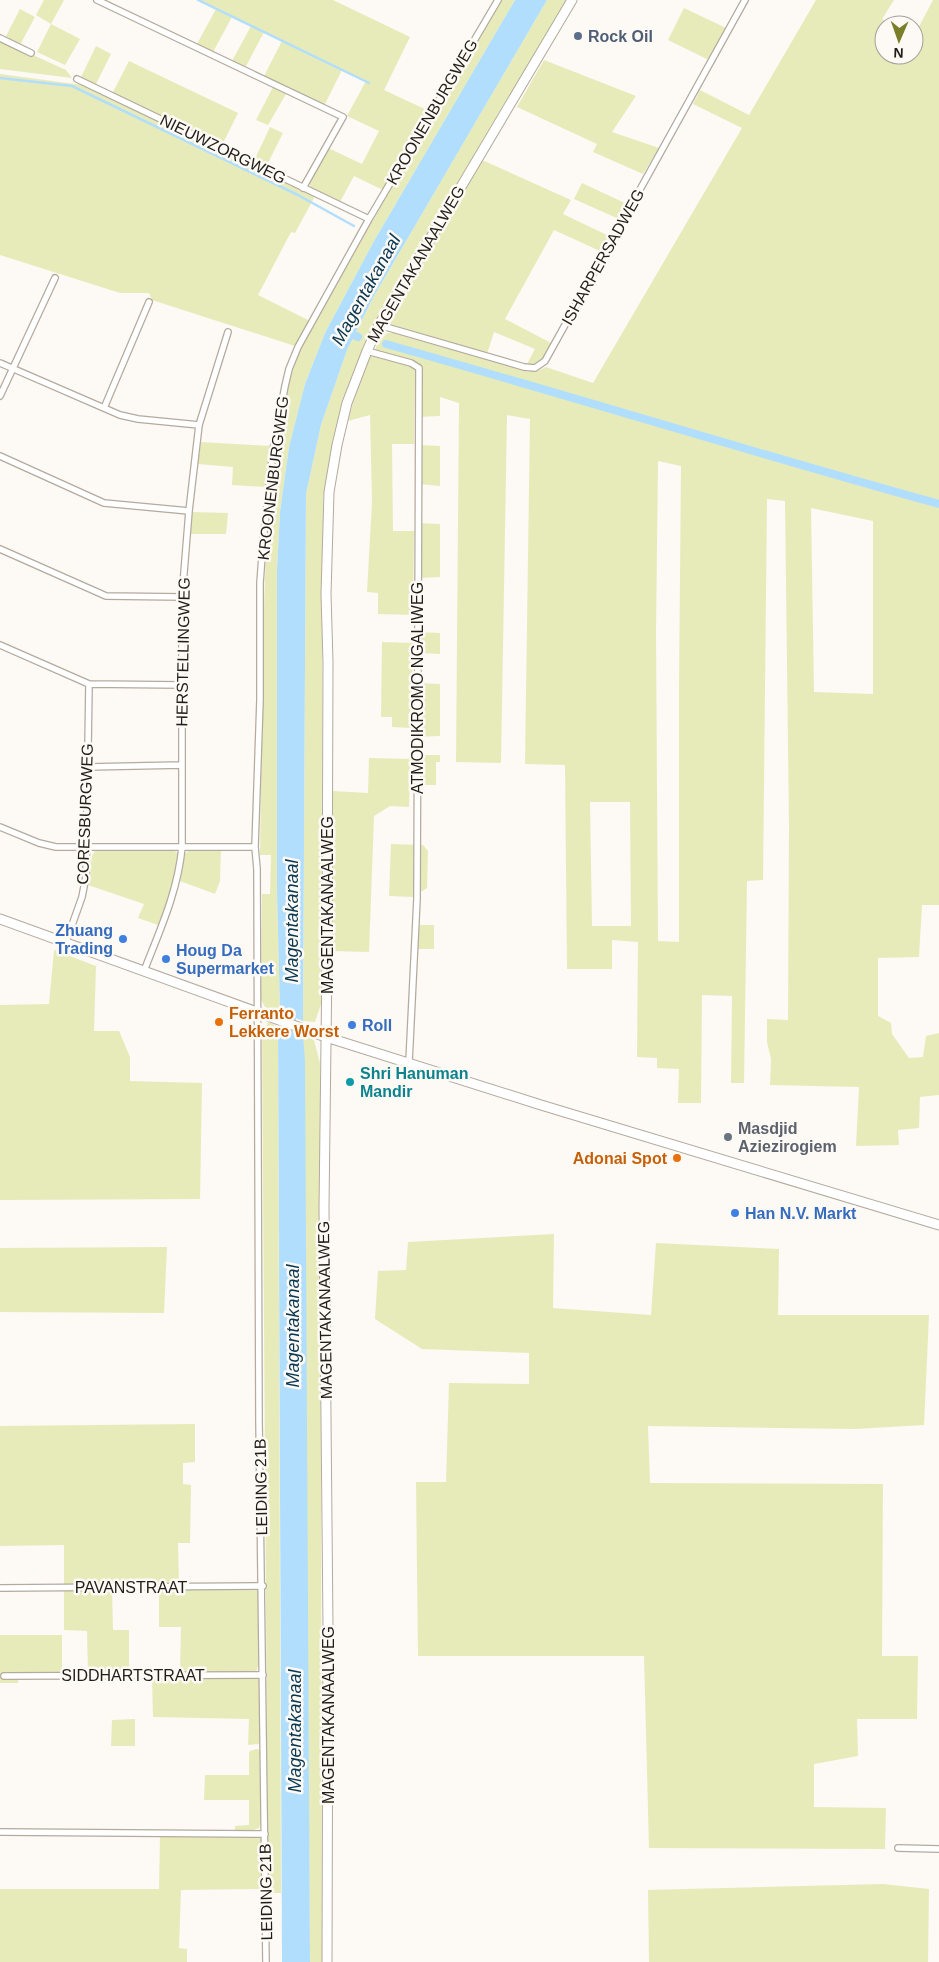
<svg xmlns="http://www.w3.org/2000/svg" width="939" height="1962" font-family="Arial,sans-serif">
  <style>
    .green { fill: #e7ebba; fill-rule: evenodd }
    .water { fill: #b2defe }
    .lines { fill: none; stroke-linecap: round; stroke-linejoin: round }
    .stream { stroke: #b2defe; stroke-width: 2.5 }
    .canal { stroke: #b2defe; stroke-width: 8 }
    .street-casing { stroke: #b4aa9e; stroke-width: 8 }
    .secondary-casing { stroke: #b4aa9e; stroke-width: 11 }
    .street { stroke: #fff; stroke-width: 5.5 }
    .secondary { stroke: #fff; stroke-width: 9 }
    .service-dot { fill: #5c6f8a; stroke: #fdf9f4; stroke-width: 2 }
    .shop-dot { fill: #3f7fe0; stroke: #fdf9f4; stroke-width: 2 }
    .food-dot { fill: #e8710a; stroke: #fdf9f4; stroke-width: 2 }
    .culture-dot { fill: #0f9aa8; stroke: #fdf9f4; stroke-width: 2 }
    .worship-dot { fill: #6b7280; stroke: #fdf9f4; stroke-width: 2 }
    .labels { text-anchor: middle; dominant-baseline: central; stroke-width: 5; stroke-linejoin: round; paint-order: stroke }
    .service-label { font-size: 16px; font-weight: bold; fill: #4e5e75; stroke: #fdf9f4; text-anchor: start }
    .street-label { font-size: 16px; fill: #211e19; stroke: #fdf9f4 }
    .shop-label { font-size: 16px; font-weight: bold; fill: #366cbe; stroke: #fdf9f4; text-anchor: start }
    .food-label { font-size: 16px; font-weight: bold; fill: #c56008; stroke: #fdf9f4; text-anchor: start }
    .culture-label { font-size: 16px; font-weight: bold; fill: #0d838f; stroke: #fdf9f4; text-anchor: start }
    .worship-label { font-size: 16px; font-weight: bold; fill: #5b616d; stroke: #fdf9f4; text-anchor: start }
    .water-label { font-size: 18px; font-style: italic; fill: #093751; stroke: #fdf9f4 }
  </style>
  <rect width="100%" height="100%" fill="#fdf9f4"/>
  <path class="green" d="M44,0H64L51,24L80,39L65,65L37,52L51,24L36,15Z
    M198,0H333L410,37L384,90L429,111L383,190L354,176L340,202L311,189L309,182L328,148L362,164L379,131L347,116L366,81L342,70L324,106L263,78L282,41L264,32L245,68L232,61L251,26L232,17L213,52L197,44L216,9Z
    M501,0H515L374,241L325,333L305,384L289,447L280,512L277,569V893L280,1012L265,1007L261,1000L262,894H270L271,855H260C261,788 262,721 263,654C265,555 267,448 298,353L412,151Z
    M547,0H567L384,307L362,350L342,401L323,499L321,1004L315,1022L303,1021L306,494L321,425L347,350L374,296Z
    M816,0H894L882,19L893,25H884V55H914V36L933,0H939V905H922L919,957L878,958V1016L891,1023L892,1034L909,1058L923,1057L926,1036L939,1033V1095L920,1097L919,1128L898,1130L899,1145L856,1146L859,1087L770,1085L771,1059L767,1042V1019L788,1020L789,826L785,501L767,499L763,880L747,881L744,1083H731L732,996L702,995L701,1103H678L679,1069L657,1068V1058L637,1057L638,942L612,940V969H567L565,765L525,764L530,419L507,415L501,763L456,762L459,403L440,397V416L419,417L420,367L412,360L375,350L377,344L387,333H394L528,372L538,371L546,367L593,383L742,128L693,104L700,90L749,115ZM658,461L681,466L679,687V942L658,941L656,632ZM811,508L873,521V694L814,692ZM590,802H630L631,926H592Z
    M684,8L726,28L709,60L668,40Z
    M20,9L35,17L20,45L5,38Z
    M0,40L66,70L72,78L0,69Z
    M96,46L111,54L95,86L80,79Z
    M544,60L636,96L612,132L659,148L643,174L593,152L597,144L517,107Z
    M129,61L238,113L221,147L112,94Z
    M0,74L83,85L315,196L295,233L291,232L258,295L310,321L295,346L152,300L149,293H120L0,255Z
    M273,87L286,94L268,125L256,120Z
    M270,127L283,133L266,167L254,161Z
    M482,160L571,200L563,214L609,236L600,251L554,230L505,319L551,343C545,355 542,366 527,364L535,349L494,332L487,354L389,325L429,251Z
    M582,183L627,204L619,219L574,199Z
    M372,355L411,366L415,369L414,444H392L393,531H414L413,615L378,614V593L367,592L372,502L370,415L348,421L355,395L369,357Z
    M201,442L271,446L266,487L232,485L233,467L198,464Z
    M419,445L440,446V486L418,484Z
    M191,512L228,513L226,534H188Z
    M418,523L440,524V577L419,578Z
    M419,632L440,633V654L418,653Z
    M382,642L413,643L411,728L392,727V717H381Z
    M417,683L440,684V736L416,737Z
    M415,755H440V762H436V785H415Z
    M369,758L410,759L409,807L390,806L374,816L369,952L331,951L333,791L368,793Z
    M391,844L423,845L428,851L427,888L413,897L389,896Z
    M221,849L220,881L215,894L180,881L185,854L188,851Z
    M101,850H172C175,851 177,852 178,855C183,869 164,911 158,925L138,918L144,904L88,885L92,856L95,851Z
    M415,925H434V949H414Z
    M54,950L96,966L94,1031H119L130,1057V1081L202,1083L200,1199L0,1200V1005L49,1004Z
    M268,1022L278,1026L281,1893H268L262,1037Z
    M303,1035L314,1040L320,1063L322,1962H310Z
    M554,1234L553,1308L651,1315L656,1243L779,1249L778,1315H929L924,1425L855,1429L648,1426L650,1483L883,1484L882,1656H918L917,1719H857L858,1756L814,1764V1807L886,1808L885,1849L649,1848L644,1656H418L416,1482H446L449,1383L529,1384V1353L422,1349L375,1319L378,1271L406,1270L408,1242Z
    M167,1247L164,1313L0,1312V1248Z
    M195,1424V1462L183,1463V1484L191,1485L190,1543H178L179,1585H64V1545L0,1546V1426Z
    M255,1588L260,1592V1661L256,1672L252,1674L180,1673L181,1627H159V1589Z
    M64,1590H112L113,1630H129V1672H88L87,1631L64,1630Z
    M0,1635H62V1672H19L18,1683H0Z
    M152,1677L256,1678L260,1680L262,1740L259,1744L248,1745L249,1719L153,1717Z
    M135,1719V1746H111L112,1720Z
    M256,1749L261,1750L263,1818L259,1828C251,1832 243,1832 235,1831V1826L249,1825V1800H204L205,1775H249V1753L250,1751Z
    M160,1836H257L263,1839V1889L181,1890L179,1948L187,1949V1962H0V1889H159Z
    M883,1884L929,1889L928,1962H649L648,1890Z"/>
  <path class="water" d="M515,0H547L374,296L347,350L321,425L306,494L303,1021L280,1012L277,893V569L280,512L289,447L305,384L325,333L374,241Z
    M278,1026L303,1035L305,1060L310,1962H282Z"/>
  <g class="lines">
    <path class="stream" d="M198,0L369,83
      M0,78L72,86L298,195L354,226"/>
    <path class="canal" d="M345,331L358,337
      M386,344C571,396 754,453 939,504
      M292,1040V1007"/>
    <g class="street-casing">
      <path id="street" d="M97,0L343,117L303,188
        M0,38L31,53
        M77,79L369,219
        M379,325L524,367L535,368L545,361L745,0
        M367,351L411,363L419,368L417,899L409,1062
        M0,363L120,415L138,419L199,425
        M0,396L55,278
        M104,408L149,302
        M0,456L104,503L189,511
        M0,549L106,596L182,597
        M0,645L89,684L182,685
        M87,767L182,765
        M0,827L39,843L56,847H255
        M66,942L82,897L86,876L89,684
        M144,971C160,930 178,891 182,847V597L189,511L199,425L228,332
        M0,1588L263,1586
        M4,1676L263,1675
        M0,1832L265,1834
        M898,1848L939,1849
        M266,1962L259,1420L257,869L255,847L260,700V583L263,542L273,450L285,386L289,369L298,347L369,219L498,0"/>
    </g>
    <g class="secondary-casing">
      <path id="secondary" d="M0,919L326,1037L541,1105L939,1225
        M327,1962L328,1627L324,1208L327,961L328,662L326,594L329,492L337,445L347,403L367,351L379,325L572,0"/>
    </g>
    <use href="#street" class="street"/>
    <use href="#secondary" class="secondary"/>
  </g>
  <circle class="service-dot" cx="578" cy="36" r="5"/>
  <g class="shop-dot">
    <circle cx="123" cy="939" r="5"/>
    <circle cx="166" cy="959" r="5"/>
    <circle cx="352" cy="1025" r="5"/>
    <circle cx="735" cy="1213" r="5"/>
  </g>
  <g class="food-dot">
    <circle cx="219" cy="1022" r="5"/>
    <circle cx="677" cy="1158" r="5"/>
  </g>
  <circle class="culture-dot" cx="350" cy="1082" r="5"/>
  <circle class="worship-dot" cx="728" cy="1137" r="5"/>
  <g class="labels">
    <g class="service-label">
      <text x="588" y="36">Rock Oil</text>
    </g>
    <g class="street-label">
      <text transform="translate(432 112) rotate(-60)">KROONENBURGWEG</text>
      <text transform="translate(223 149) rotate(26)">NIEUWZORGWEG</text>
      <text transform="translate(603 257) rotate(-61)">ISHARPERSADWEG</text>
      <text transform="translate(416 264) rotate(-60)">MAGENTAKANAALWEG</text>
      <text transform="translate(273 478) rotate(-83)">KROONENBURGWEG</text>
      <text transform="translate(183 652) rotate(-89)">HERSTELLINGWEG</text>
      <text transform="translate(417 688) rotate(-90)">ATMODIKROMO NGALIWEG</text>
      <text transform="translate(85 814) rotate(-88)">CORESBURGWEG</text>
      <text transform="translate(327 905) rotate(-90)">MAGENTAKANAALWEG</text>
      <text transform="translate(325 1310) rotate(-91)">MAGENTAKANAALWEG</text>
      <text transform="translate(261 1487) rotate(-91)">LEIDING 21B</text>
      <text x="131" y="1587">PAVANSTRAAT</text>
      <text x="133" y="1675">SIDDHARTSTRAAT</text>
      <text transform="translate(328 1715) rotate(-90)">MAGENTAKANAALWEG</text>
      <text transform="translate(266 1892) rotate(-91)">LEIDING 21B</text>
    </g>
    <g class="shop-label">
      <text x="113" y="930" text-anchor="end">Zhuang<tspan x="113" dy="18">Trading</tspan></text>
      <text x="176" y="950">Houg Da<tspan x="176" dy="18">Supermarket</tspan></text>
      <text x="362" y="1025">Roll</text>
      <text x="745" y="1213">Han N.V. Markt</text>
    </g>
    <g class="food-label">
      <text x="229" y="1013">Ferranto<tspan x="229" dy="18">Lekkere Worst</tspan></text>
      <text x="667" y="1158" text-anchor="end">Adonai Spot</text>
    </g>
    <g class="culture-label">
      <text x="360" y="1073">Shri Hanuman<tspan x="360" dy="18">Mandir</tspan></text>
    </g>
    <g class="worship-label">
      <text x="738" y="1128">Masdjid<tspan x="738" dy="18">Aziezirogiem</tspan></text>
    </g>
    <g class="water-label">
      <text transform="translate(366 290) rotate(-61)">Magentakanaal</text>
      <text transform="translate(292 921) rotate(-90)">Magentakanaal</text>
      <text transform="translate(293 1326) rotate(-90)">Magentakanaal</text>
      <text transform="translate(295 1731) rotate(-90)">Magentakanaal</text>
    </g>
  </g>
  <g transform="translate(899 40) rotate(182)"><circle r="24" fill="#fdf9f4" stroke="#a5a19c"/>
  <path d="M0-4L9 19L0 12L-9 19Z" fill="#7a7e28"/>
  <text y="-8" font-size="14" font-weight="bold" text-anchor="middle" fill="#211e19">N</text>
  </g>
</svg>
